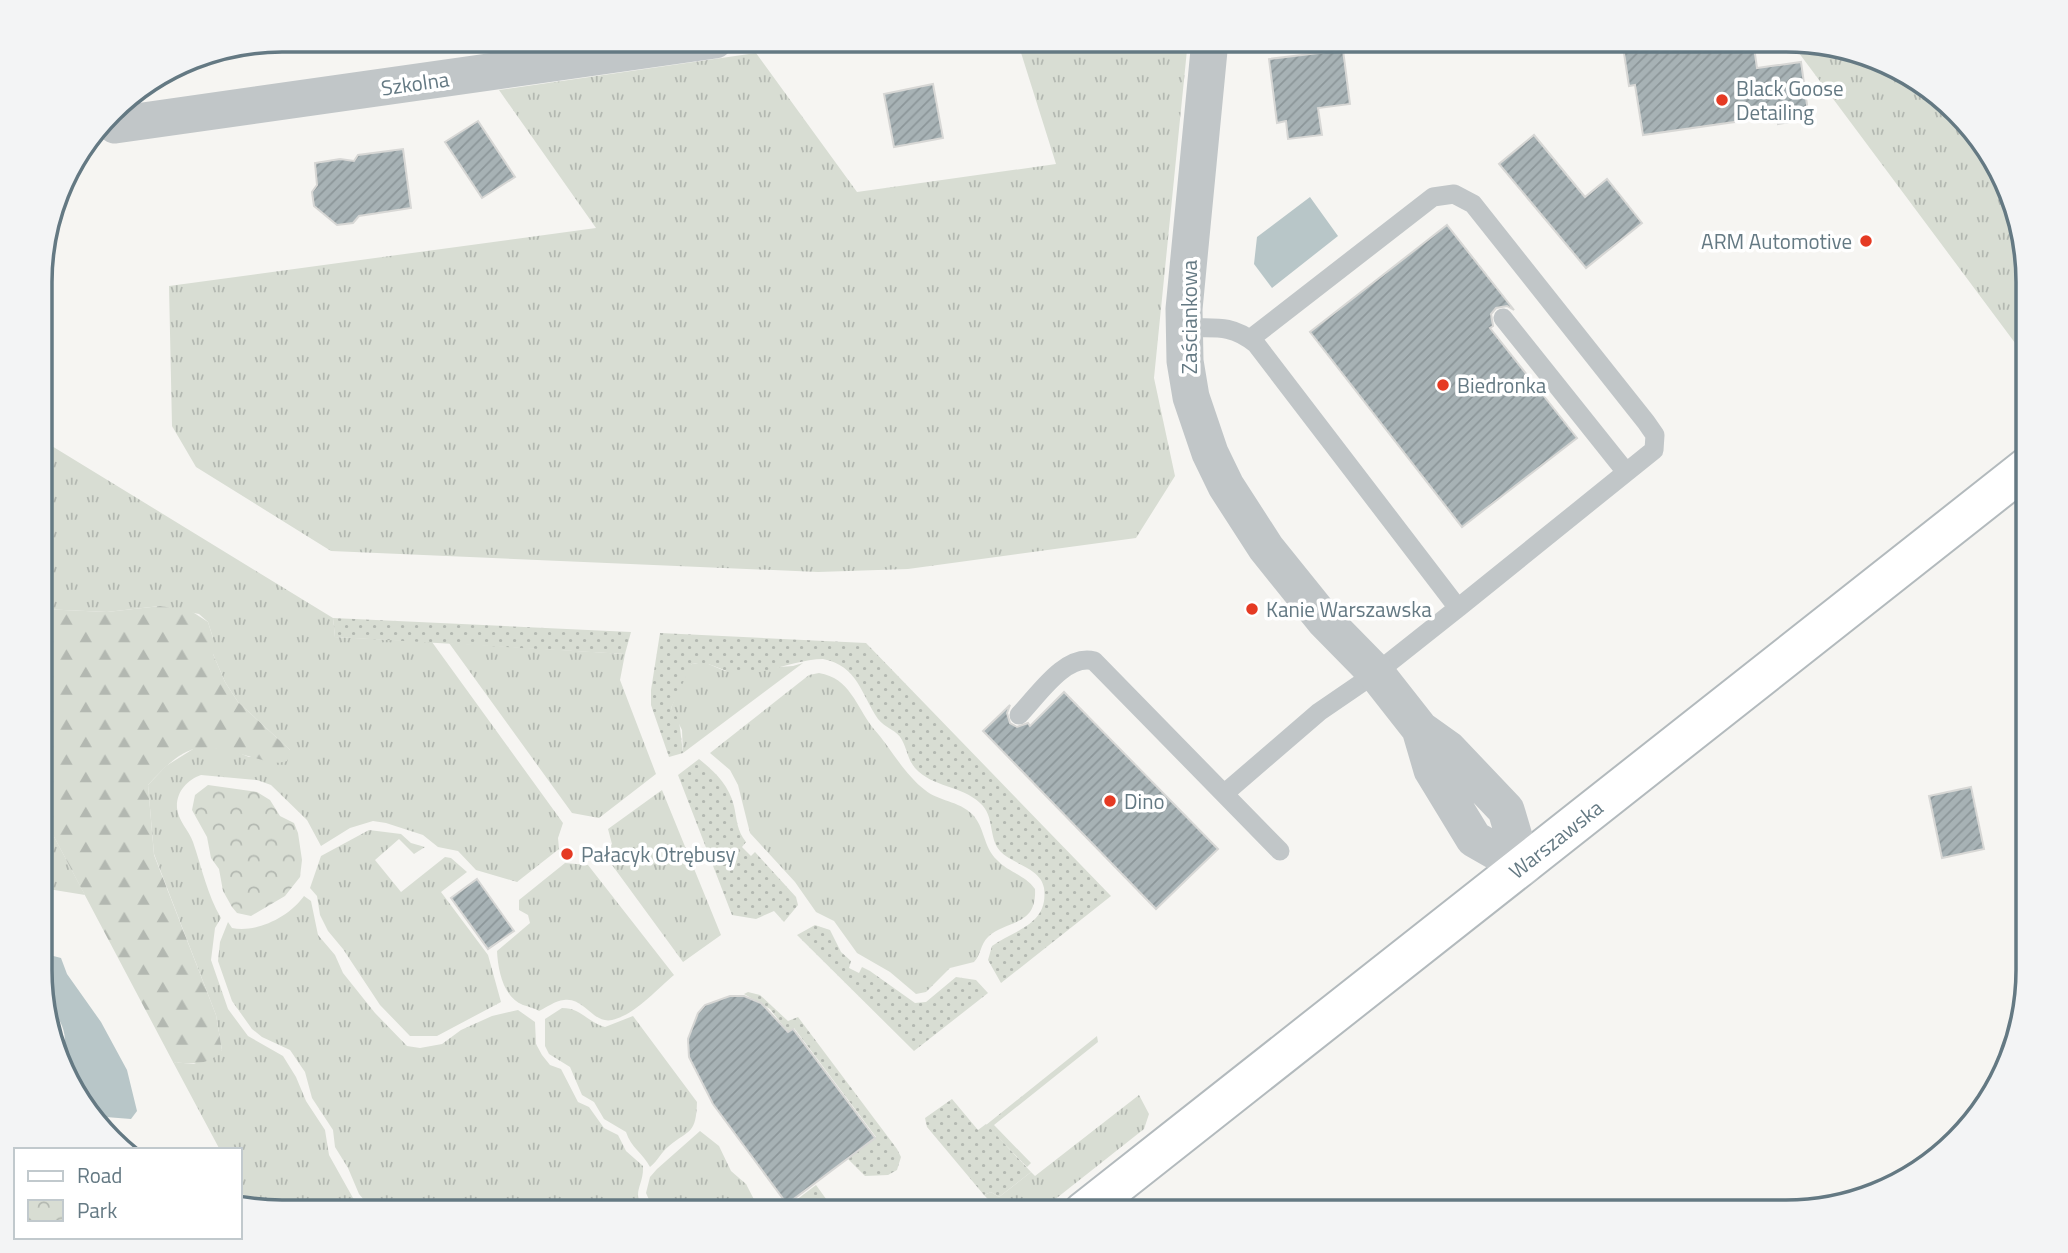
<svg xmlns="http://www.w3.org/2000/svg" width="2068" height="1253" font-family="'Titillium Web',sans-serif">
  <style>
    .grass { fill: url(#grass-tufts) }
    .forest { fill: url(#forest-firs) }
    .park { fill: url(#park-crowns) }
    .garden { fill: url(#garden-dots) }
    .water { fill: #b8c6c8 }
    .building { fill: url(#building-hatch); stroke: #d7d7d5; stroke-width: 2 }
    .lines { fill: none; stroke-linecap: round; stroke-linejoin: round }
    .secondary-casing { stroke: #b3babd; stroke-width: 42 }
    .lane { stroke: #c1c6c8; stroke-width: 19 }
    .street { stroke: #c1c6c8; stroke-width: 37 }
    .secondary { stroke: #fff; stroke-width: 38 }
    .poi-dot { fill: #e53a23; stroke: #fff; stroke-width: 2.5 }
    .labels { text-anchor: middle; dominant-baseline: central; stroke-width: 7; stroke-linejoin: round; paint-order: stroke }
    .street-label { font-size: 21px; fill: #647983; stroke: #fff }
    .poi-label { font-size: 21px; fill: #647983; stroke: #fff; text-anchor: start }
    .rim { fill: none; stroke: #647983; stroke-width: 3.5 }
  </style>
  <defs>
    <pattern id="grass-tufts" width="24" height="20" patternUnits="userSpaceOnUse" patternTransform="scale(1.75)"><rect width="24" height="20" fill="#d8ddd3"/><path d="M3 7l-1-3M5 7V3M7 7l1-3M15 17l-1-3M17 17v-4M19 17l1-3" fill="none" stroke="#b3b8b1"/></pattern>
    <pattern id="forest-firs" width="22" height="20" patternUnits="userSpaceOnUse" patternTransform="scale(1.75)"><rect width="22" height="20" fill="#d8ddd3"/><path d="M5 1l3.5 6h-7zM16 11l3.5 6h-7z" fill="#b3b8b1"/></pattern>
    <pattern id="park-crowns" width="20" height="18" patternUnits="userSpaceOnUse" patternTransform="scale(1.75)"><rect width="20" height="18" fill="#d8ddd3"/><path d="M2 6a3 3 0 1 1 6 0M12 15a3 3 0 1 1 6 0" fill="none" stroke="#b3b8b1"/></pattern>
    <pattern id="garden-dots" width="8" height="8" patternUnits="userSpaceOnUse" patternTransform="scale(1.75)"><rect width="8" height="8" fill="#d8ddd3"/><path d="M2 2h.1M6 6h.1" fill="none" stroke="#b3b8b1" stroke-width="1.8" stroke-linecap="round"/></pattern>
    <pattern id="building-hatch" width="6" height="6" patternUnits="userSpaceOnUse" patternTransform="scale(1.75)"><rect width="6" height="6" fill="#a7b2b5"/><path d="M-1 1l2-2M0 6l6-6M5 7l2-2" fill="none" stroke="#8c9699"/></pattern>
  </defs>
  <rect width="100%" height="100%" fill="#f6f5f2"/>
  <path class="grass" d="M1017,40H1188L1154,378L1175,476L1136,538L908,569L818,572L331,551L196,467L172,426L169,286L596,228L499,90L756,53L857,192L1056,164Z
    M1790,41L1907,73L1995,161L2027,266V359Z
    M42,440L333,618L335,637L432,642L563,823L558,838L559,849L517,882L476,870L458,851L438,847L423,835L386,823L373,821L350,828L321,846L307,820L271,785L257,780L201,775C187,780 176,792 177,808C178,821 189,830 193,842C202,868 207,894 221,918L215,928L211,960L228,1009L248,1036L283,1056L296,1077L306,1101L325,1130L329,1155L353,1198L366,1213H282L248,1204L240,1188V1150H220L173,1062L194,1064L222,1050L216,1015L154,854L148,785L166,766L198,746L232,750L249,757L290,750L238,702L225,682L213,654V638L208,622L199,614L160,606L107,612L42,609Z
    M449,643L625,654L620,680L656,774L599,818L572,813Z
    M704,662L725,671L793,666L803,663L683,753L682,730L671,708L687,669L692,664Z
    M819,673C850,678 856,706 873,728C890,747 904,774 925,790C938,801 959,801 972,814C985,827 983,847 997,860C1008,872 1025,875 1035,889C1037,927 1007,919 988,937C980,945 981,955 974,962L950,968L926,992L916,994L890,972L857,953L834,921L816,912L795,882L750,833L738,785L730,770L710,753L809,675Z
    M662,790L721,935L683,962L604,854L612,844L608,829Z
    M42,814L85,895L42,888Z
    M369,830L401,834L411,843L425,847L414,854L399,839L375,860L401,892L445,857L451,858L467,872L441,892L488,955L501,1002L437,1036H410L380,1005L343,949L328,931L320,915L317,896L310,888L321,856Z
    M565,863L588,865L674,975C657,989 635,1015 612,1020C593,1024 584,997 564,1000C555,1001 547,1007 539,1011C534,1008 529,1007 523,1005C503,997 498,970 497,951L530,923L528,915L519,910V900Z
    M304,896L311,901L318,935L335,955L343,973L375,1013L407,1046L420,1048L442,1044L461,1030L492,1016L518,1010L535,1022L536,1044L542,1055L550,1065L561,1069L578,1102L589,1107L604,1128L618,1135L626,1151L643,1166C644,1187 630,1191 645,1213H375L359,1194L348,1168L335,1147L333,1130L312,1098L305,1072L290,1050L262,1037L252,1029L232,1001L218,961L220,942L228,922L232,928C257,933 289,917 304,896Z
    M562,1008C581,1008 587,1022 605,1027L633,1016L697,1102C696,1134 690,1129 669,1146C661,1152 658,1161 650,1167C643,1153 631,1148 626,1132L604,1119L594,1102L582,1095L570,1067L549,1054L545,1046V1019Z
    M1097,1036L1098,1042L994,1125L1031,1163L1027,1167L986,1125Z
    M1139,1095L1149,1114L1144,1129L1039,1212L1001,1213L984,1195L991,1192L999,1197L1031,1172L1035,1176Z
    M700,1131L719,1146L731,1171L746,1184L761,1213H655L646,1193L650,1177L657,1169Z
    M927,1199L947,1200L955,1205L956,1213H917L921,1202Z"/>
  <path class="forest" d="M160,606L191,611L208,622L213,638V654L225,682L238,702L290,750L287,761C275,765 266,761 255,758C199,743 190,739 148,785L154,855L216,1015L222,1050C209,1066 192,1064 173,1062L42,814V609L107,612Z"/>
  <path class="park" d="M208,785L257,792L270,800L280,816L294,823L298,833L302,860L300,877L285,896L251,916L237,913L232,907L223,891L219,869L211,858L207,837L192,810L195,795Z"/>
  <path class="garden" d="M333,618L631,632L625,654L335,637Z
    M660,633L866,643L1111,896L1001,983L988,960L992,946C1014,930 1049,925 1044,888C1041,868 1012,864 1000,851C988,837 995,816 980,803C961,785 933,788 915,768C908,760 907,749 902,740C897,730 885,728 878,719C861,694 858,666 823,659C799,659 762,675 740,674C723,673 709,659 692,664L671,708L679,720L683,753L669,757L651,705V690Z
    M699,759C715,772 729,785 734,806C737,820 737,831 746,842L742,847L751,856L755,852L796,897L798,905L784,922L774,911L756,919L732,915L678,775Z
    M815,925L830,930L841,952L851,961L849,968L859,973L862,967L870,971L915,1003L926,1002L956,977L976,980L988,993L914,1051L797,935Z
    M748,992L760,995L788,1021L798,1017L897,1149L901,1157L897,1170L888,1175L865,1176L848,1159L876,1137L794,1028L788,1032L770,1009L744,994Z
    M952,1099L978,1130L986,1124L1031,1172L999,1197L991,1192L984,1195L927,1127L925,1118Z
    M816,1185L829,1203L828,1213H787V1207Z"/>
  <path class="water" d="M1310,197L1338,236L1272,288L1254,264L1257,237Z
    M42,953L61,958L67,974L101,1022L127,1070L137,1111L131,1119L93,1116L81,1105L60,1051L65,1042C65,1025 56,1012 42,1002Z"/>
  <path class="building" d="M1622,40H1753L1757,68L1801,62L1809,119L1778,124L1777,116L1643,135L1635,85L1629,86Z
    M1343,50L1350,104L1318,108L1322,135L1288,139L1286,121L1277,123L1269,59Z
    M933,84L943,138L894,147L884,94Z
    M478,121L515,177L482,198L445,142Z
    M1534,135L1585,197L1607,179L1642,223L1586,268L1499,164Z
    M403,149L411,208L359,216L353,223L337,225L314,206L312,192L317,185L315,163L340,159L354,161L358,155Z
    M1447,225L1514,310L1507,306L1496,308L1491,314L1493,326L1490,328L1577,438L1462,527L1310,332Z
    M1064,692L1218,849L1156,909L983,731L1010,705L1007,713L1010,723L1017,727L1028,723L1030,726Z
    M1971,787L1984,849L1942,858L1929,796Z
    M477,879L514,931L488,949L451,898Z
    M730,996H744L761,1003L788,1032L793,1029L875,1138L787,1204L713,1104L689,1057L688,1039L698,1013L705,1005Z"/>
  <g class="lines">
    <g class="secondary-casing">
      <g id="secondary">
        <path id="s1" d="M1083,1212L2027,467"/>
      </g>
    </g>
    <path class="lane" d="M1503,318L1626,472
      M1185,328C1215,328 1232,324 1256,344L1458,608L1376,673L1319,712L1225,793
      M1250,339L1433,197L1454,194L1473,204L1646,422L1655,435L1654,450L1458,608
      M1019,715C1037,697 1065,653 1094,661L1280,851"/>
    <path class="street" d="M1210,40L1184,309L1185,361L1191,397L1210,453L1226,486L1266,548L1324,620L1376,673L1420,729L1448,749L1506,810L1523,867
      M115,125L715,40
      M1420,729L1432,770L1474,839L1523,867"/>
    <use href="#secondary" class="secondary"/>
  </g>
  <g class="poi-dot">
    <circle cx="1722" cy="100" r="7"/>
    <circle cx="1866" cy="241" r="7"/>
    <circle cx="1443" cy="385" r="7"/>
    <circle cx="1252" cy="609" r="7"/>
    <circle cx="1110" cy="801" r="7"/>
    <circle cx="567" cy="854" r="7"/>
  </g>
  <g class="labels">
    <g class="street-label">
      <text transform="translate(415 83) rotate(-8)">Szkolna</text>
      <text transform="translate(1189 317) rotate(-90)">Zaściankowa</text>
      <text stroke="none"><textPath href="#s1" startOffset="602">Warszawska</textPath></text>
    </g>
    <g class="poi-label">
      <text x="1736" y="88">Black Goose<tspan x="1736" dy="24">Detailing</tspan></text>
      <text x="1852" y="241" text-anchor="end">ARM Automotive</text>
      <text x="1457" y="385">Biedronka</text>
      <text x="1266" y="609">Kanie Warszawska</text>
      <text x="1124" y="801">Dino</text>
      <text x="581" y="854">Pałacyk Otrębusy</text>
    </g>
  </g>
  <path d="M0 0H2068V1253H0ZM282 52H1786A230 230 0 0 1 2016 282V970A230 230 0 0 1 1786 1200H282A230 230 0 0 1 52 970V282A230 230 0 0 1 282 52Z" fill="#f3f4f5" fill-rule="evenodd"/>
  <path class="rim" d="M282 52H1786A230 230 0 0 1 2016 282V970A230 230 0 0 1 1786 1200H282A230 230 0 0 1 52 970V282A230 230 0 0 1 282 52Z"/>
  <rect x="14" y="1148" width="228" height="91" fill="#ffffff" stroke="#c1c9cd" stroke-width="2"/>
  <rect x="28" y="1171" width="35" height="10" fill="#ffffff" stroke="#c1c9cd" stroke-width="2"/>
  <text x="77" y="1183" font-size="21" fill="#647983">Road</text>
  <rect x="28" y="1200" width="35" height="21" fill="url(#park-crowns)" stroke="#c1c9cd" stroke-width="2"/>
  <text x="77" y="1218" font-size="21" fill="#647983">Park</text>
</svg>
